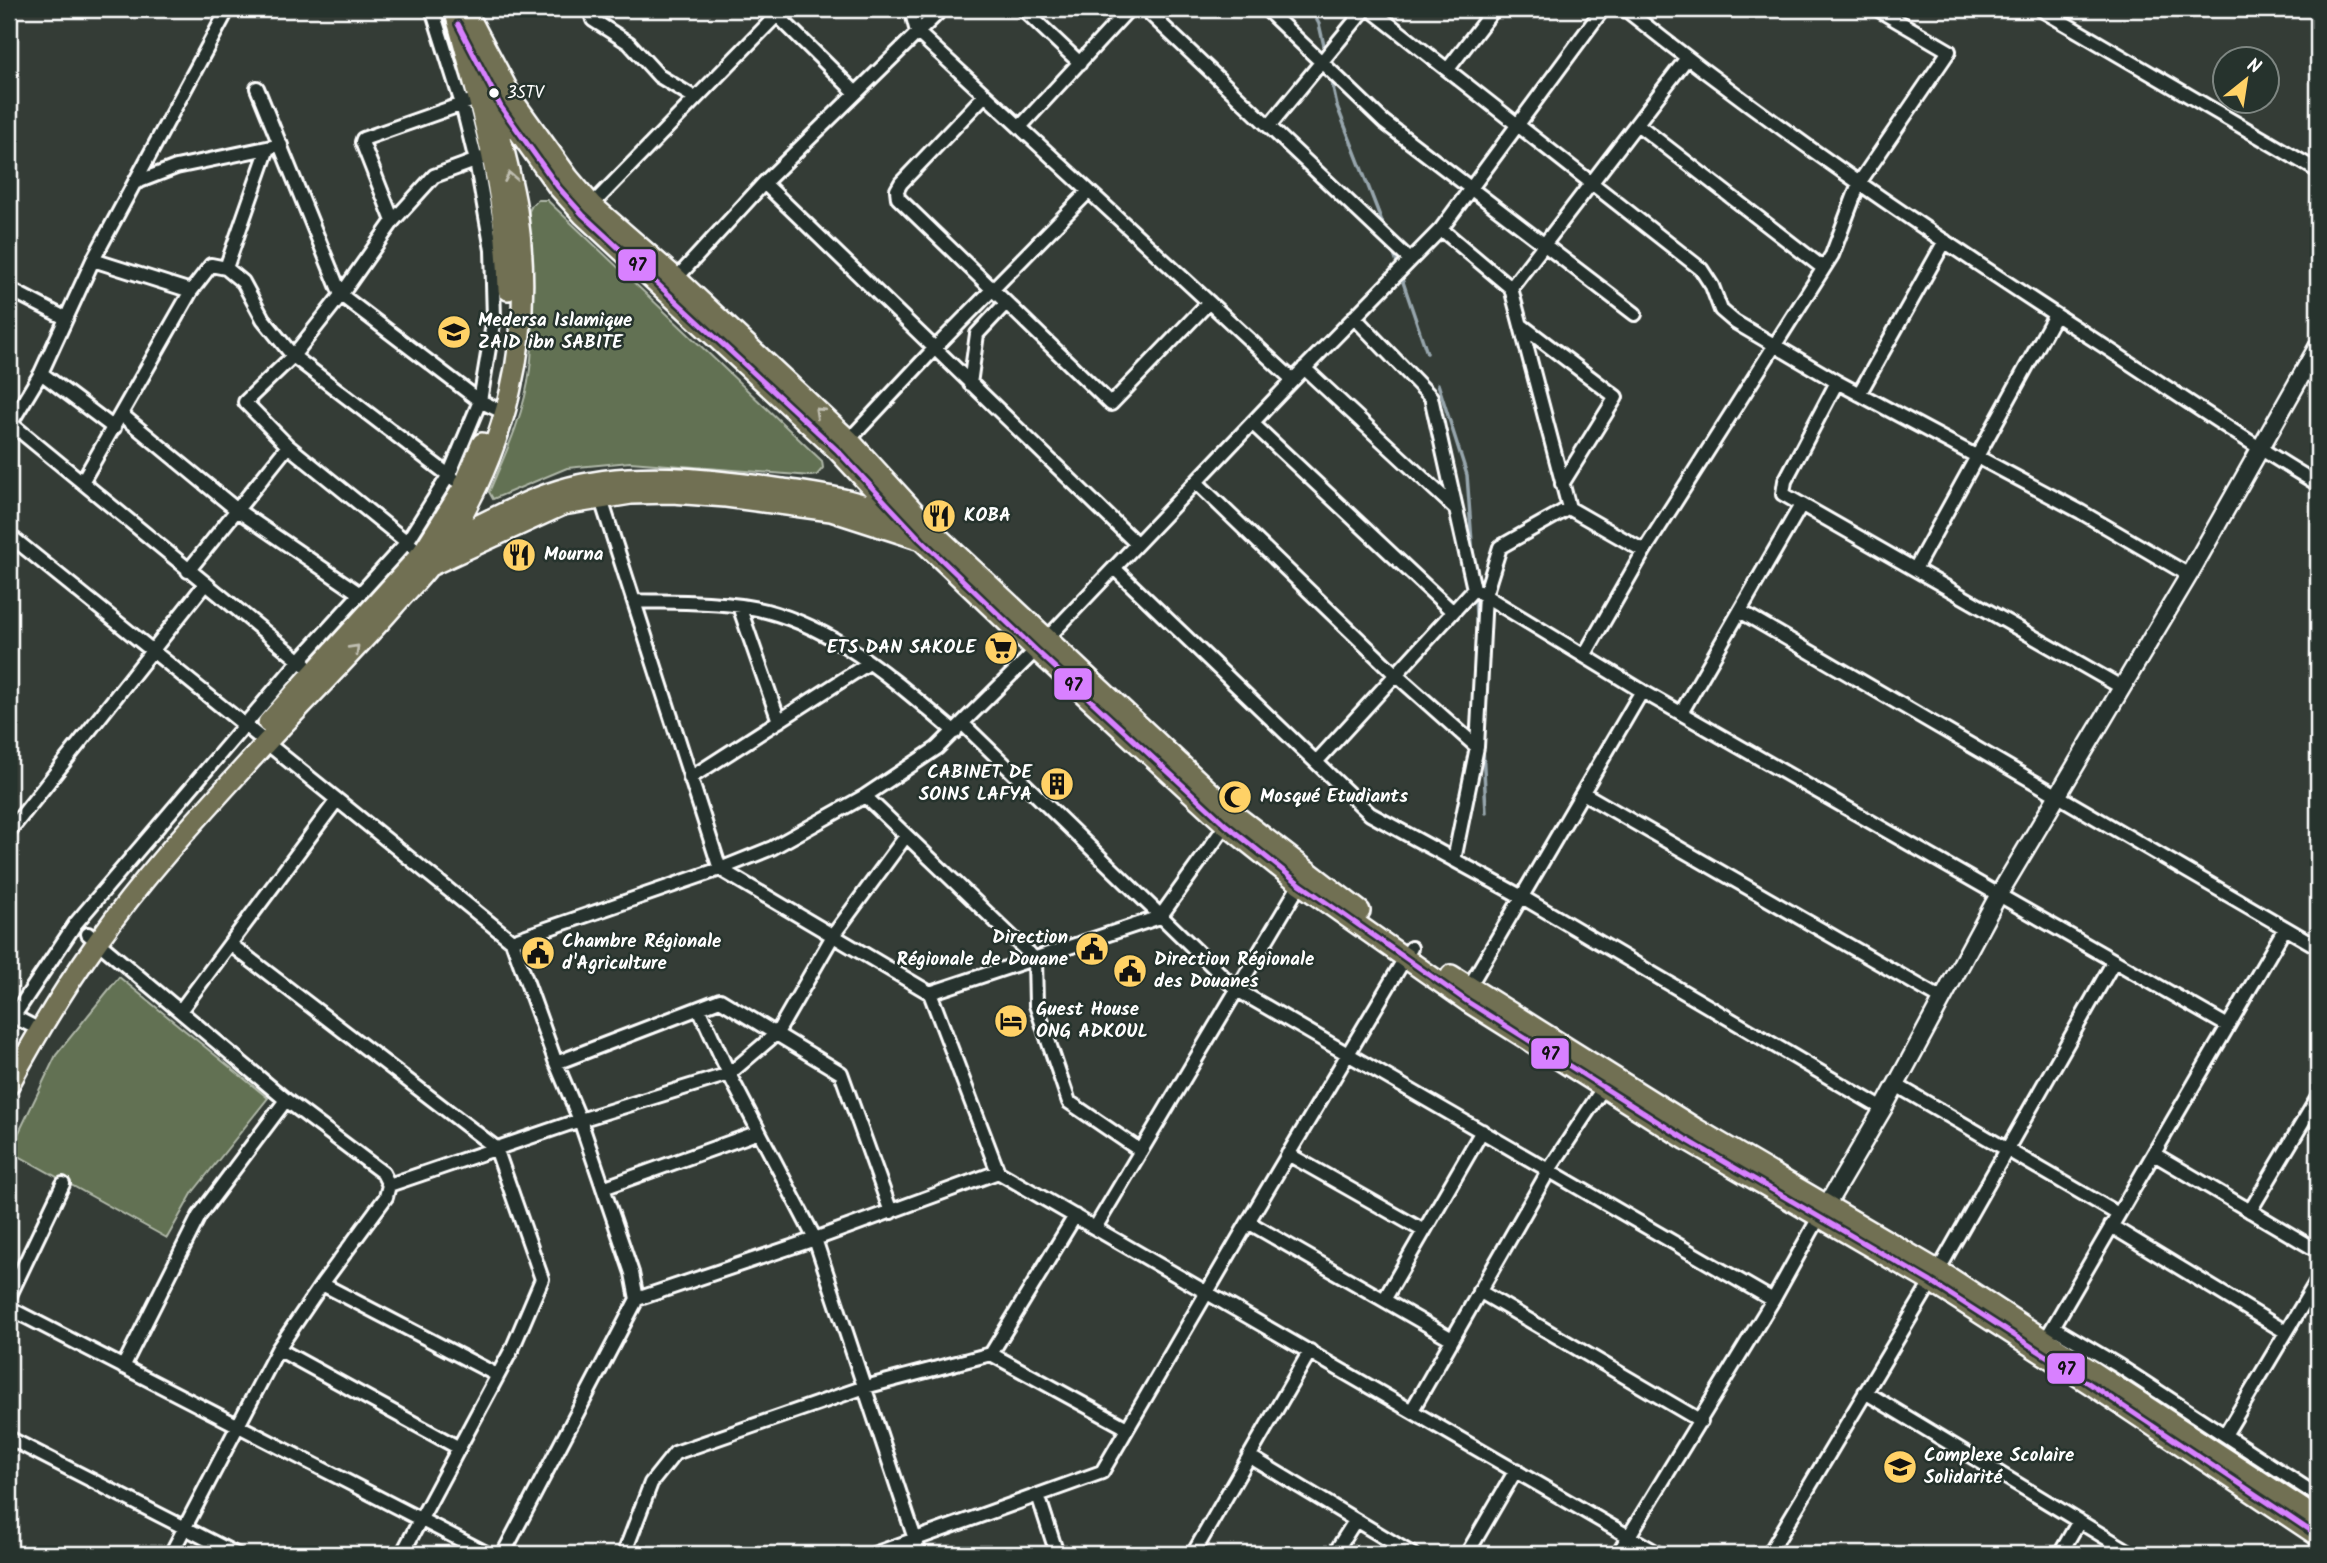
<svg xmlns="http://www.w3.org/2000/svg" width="2327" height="1563" font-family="Kalam,sans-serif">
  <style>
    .green { fill: #627153; stroke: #b0b8a9; stroke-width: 2 }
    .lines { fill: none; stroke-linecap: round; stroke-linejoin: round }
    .stream { stroke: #97a6ad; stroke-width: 3.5 }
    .minor-casing { stroke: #fff; stroke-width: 18 }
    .tertiary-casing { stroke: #fff; stroke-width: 21 }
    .primary-casing { stroke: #fff; stroke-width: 24 }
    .minor { stroke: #26332d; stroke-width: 12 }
    .tertiary { stroke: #26332d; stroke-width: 16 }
    .primary { stroke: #716f52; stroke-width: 19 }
    .bus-1-casing { stroke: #26332d; stroke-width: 10 }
    .bus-1 { stroke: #d880ff; stroke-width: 5 }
    .oneway { stroke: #bfbeb1 }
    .bus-dot { fill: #fff; stroke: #26332d; stroke-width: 2.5 }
    .labels { text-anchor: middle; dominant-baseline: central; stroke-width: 5; stroke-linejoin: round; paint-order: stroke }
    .bus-label { font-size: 17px; fill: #fff; stroke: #26332d; text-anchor: start }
    .poi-label { font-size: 19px; font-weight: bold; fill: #fff; stroke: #26332d; text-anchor: start }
    .line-badge { stroke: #26332d; stroke-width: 2.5 }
    .pale-badge-label { font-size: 19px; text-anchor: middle; font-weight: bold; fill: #111 }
  </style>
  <rect width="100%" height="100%" fill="#343c36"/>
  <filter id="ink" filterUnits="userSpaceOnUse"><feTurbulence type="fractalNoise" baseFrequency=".0143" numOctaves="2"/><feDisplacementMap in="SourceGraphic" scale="14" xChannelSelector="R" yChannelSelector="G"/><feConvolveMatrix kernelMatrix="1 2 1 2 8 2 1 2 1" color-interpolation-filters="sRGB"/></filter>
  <g filter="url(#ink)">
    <path class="green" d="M538,200H547L822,461L823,468L817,475L811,476L630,462L567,468L493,499L489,492C506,453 525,412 530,369C536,321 530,260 529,211L532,205Z
      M119,977L268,1098L193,1192L167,1238L10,1151L56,1055Z"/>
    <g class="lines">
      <path class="stream" d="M1311,9L1319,24L1325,50
        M1331,78L1337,106L1386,232
        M1392,249L1399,269
        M1401,276L1427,353
        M1438,384L1467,475L1473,556
        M1475,595L1477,640
        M1483,746L1486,813"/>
      <g class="minor-casing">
        <path id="minor" d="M590,9L593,20L629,43L659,76L695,98
          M911,9L917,32L1293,380
          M1023,9L1080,63
          M1145,9L1410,260
          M1266,9L1384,122L1635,314
          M1370,9L1701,269L1712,286L1721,310L1735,322L1837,382L2081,512L2189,575
          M1625,9C1775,129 1935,237 2096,341C2170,389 2242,439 2318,484
          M2040,9L2318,171
          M777,15L856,93
          M1448,69L1494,9
          M257,88L341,295L480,401L505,413
          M985,95L901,183L897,190L898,198L1111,404L1209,302
          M1637,124L1823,268
          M1269,126L1365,9
          M1020,127L1129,9
          M137,182L176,167L281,145
          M764,183L1137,544
          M588,209L777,15L775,9
          M393,221L362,142L363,139L468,102
          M1441,229L1511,288L1569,508L1644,551
          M93,260L191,291L211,265L226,268L243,282L263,319L293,356L455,480
          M226,268L268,148
          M673,282L764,183L942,9
          M1511,288L1687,58
          M9,289L65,318
          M1354,317L1431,397L1474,589L1642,691L2228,1026
          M1521,325L1616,397L1562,484
          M1304,368L1455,508
          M41,373L114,428
          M1837,382L1785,481L1783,494L2121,687
          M970,384L977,334L1006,303
          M1859,394L1945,241
          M122,415L237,510L360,594
          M9,422L305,665
          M1252,423L1452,611
          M9,426L41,373L93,260L228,9
          M846,443L934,349L1089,191
          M82,482L191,291
          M1196,482L1395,674L1477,747L1454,860
          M599,493L720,869L930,993L998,1172L1659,1554
          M9,535L512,941L556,1063L580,1120L632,1273L637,1299L503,1554
          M413,547L288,446L245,402L293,356L341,295L393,221L434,176L483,158
          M1114,568L1370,814L1522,897L1883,1109
          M1915,569L2055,315
          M188,571L288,446
          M634,601C669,602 706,601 741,606C827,618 891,678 955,732
          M739,606L779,721
          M1740,611L2318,947
          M1584,656L1644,551L1832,255L1859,183L1949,51L1877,9
          M1681,713L1801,505
          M963,724L1237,990L1773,1300
          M1477,747L1485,595L1500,547L1569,508
          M1316,762L1474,589
          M690,778L869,663
          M1583,793L1942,999
          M865,796L1035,959L1036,1005L1069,1102L1141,1151
          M9,832L205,584
          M88,934L286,1100L383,1173L389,1185L386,1197L322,1284L278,1349L171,1554
          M512,941L720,869L772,848L865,796L937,748L1036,650L1293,380L1441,229L1603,9
          M230,944L496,1148L542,1279L513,1347L402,1554
          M1469,987L1642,691
          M930,993L1160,917L1229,821
          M699,1008L729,1074L815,1239L920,1554
          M180,1011L337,800
          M9,1014L40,1030
          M9,1023L76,923L300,660L407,542L449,475L480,401L494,318L492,250L476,161L462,104L432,9
          M556,1063L720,1000L841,1073L891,1212
          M1896,1085L2118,1214
          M1288,1154L1424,1231
          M2154,1154L2318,1251
          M389,1185L580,1120L729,1074L777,1033L834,934L906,836
          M603,1188L759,1132
          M2250,1211L2318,1097
          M1248,1222L1452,1339
          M2111,1226L2286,1332
          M1095,1228L1300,884
          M322,1284L497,1375
          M1479,1291L1701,1421
          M9,1297L63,1184
          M637,1299L815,1239L998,1172
          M1384,1300L1482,1131
          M9,1308L488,1554
          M2053,1327L2119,1366L2318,1496
          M2046,1339L2285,928
          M278,1349L459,1448
          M991,1354L1127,1428
          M123,1367L199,1216L286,1100
          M1865,1392L2133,1554
          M1412,1410L1549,1170L1607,1082
          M2225,1435L2318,1279
          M9,1438L236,1554
          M1249,1456L1412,1554
          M1038,1495L1057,1554
          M624,1554L651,1483L675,1453L865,1387L991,1354L1075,1216
          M874,1554L1102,1472L1248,1222L1411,948
          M1193,1554L1310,1351
          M1334,1554L1355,1521
          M1467,1554L1516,1470
          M1618,1554L1773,1300L1822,1212
          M1769,1554L1938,1271L2114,961
          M2060,1554L2079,1521"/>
      </g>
      <g class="tertiary-casing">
        <path id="tertiary" d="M1826,1206L1883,1109L1999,894L2189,575L2318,346"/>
      </g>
      <g class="primary-casing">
        <path id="primary" d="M454,9C479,99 507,195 508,290
          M471,20L515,103L569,178L592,205L676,278L849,440L933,532L1234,814L1360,911
          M458,24L501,107L558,187L583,215L838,451L921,540L1036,650L1226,825L1300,884L1468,1002L1687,1140L1931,1282L2090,1384L2318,1536
          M446,541C483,524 520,502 559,490C631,468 710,479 783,489C822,495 861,499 896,518
          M432,565L563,505L631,494L672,493L726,497L831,511L918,539
          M268,723L422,553L463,488L482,443
          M1451,975L1695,1128L1949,1277L2318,1519
          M9,1085C36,1035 65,987 98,941C148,870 209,806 267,742C309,697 353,653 394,606C408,590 424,575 436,557C507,455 536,333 517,210C511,173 501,138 491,102"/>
      </g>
      <use href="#minor" class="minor"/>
      <use href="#tertiary" class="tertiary"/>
      <use href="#primary" class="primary"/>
      <g class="bus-1-casing">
        <path id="bus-1" d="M458,24L501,107L558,187L583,215L838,451L921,540L1036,650L1226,825L1300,884L1468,1002L1687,1140L1931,1282L2090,1384L2318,1536"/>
      </g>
      <use href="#bus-1" class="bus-1"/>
    </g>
    <defs><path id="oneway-chevron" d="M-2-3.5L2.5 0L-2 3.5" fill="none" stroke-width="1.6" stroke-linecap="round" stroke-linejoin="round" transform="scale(1.75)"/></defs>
    <g class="oneway">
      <use href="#oneway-chevron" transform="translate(510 177) rotate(-101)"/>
      <use href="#oneway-chevron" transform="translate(819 412) rotate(-137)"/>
      <use href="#oneway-chevron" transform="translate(355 649) rotate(-46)"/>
    </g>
  </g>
  <defs>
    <g id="school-disc" transform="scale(1.75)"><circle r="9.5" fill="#ffd166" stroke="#26332d"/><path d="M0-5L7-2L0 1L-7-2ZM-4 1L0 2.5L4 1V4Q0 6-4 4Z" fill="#111"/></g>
    <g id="restaurant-disc" transform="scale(1.75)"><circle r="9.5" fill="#ffd166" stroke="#26332d"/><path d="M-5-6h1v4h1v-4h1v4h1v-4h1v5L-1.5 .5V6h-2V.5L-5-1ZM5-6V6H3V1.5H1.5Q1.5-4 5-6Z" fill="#111"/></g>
    <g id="supermarket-disc" transform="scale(1.75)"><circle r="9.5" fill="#ffd166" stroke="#26332d"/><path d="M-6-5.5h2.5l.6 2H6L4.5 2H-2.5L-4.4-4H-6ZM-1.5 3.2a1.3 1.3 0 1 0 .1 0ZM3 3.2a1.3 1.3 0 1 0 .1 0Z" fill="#111"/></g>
    <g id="building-disc" transform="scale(1.75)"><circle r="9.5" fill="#ffd166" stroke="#26332d"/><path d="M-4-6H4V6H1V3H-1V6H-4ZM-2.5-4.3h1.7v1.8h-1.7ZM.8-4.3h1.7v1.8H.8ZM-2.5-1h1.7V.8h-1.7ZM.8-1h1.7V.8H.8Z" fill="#111"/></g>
    <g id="mosque-disc" transform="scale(1.75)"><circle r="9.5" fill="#ffd166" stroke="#26332d"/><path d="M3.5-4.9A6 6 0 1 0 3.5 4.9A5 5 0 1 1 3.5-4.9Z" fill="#111"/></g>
    <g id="civic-disc" transform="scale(1.75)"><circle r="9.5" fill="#ffd166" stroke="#26332d"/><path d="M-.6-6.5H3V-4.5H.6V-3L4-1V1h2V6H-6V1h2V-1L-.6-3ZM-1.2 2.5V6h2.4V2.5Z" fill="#111"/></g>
    <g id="hotel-disc" transform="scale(1.75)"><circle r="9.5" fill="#ffd166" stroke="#26332d"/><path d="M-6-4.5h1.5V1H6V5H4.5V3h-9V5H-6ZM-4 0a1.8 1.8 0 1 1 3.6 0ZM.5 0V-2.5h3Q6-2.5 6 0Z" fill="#111"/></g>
  </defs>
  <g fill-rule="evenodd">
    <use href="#school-disc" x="454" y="332"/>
    <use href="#restaurant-disc" x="939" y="516"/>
    <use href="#restaurant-disc" x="519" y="555"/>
    <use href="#supermarket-disc" x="1001" y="648"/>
    <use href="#building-disc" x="1057" y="784"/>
    <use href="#mosque-disc" x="1235" y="797"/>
    <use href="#civic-disc" x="1092" y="949"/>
    <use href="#civic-disc" x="538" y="953"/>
    <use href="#civic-disc" x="1130" y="971"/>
    <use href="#hotel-disc" x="1011" y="1021"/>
    <use href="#school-disc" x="1900" y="1467"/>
  </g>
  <circle class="bus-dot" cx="494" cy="93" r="6"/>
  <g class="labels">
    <g class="bus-label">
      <text x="507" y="93">3STV</text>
    </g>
    <g class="poi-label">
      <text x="478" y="321">Medersa Islamique<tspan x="478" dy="22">ZAID ibn SABITE</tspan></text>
      <text x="964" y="516">KOBA</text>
      <text x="544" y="555">Mourna</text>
      <text x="976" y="648" text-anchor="end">ETS DAN SAKOLE</text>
      <text x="1032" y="773" text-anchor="end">CABINET DE<tspan x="1032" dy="22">SOINS LAFYA</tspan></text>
      <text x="1260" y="797">Mosqué Etudiants</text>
      <text x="1068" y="938" text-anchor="end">Direction<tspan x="1068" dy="22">Régionale de Douane</tspan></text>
      <text x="562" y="942">Chambre Régionale<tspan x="562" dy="22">d'Agriculture</tspan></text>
      <text x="1154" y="960">Direction Régionale<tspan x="1154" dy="22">des Douanes</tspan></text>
      <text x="1036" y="1010">Guest House<tspan x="1036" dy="22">ONG ADKOUL</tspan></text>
      <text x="1924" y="1456">Complexe Scolaire<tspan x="1924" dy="22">Solidarité</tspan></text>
    </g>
  </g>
  <g class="line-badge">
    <rect x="617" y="248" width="40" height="34" rx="7" fill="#d880ff"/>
    <rect x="1053" y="667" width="40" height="34" rx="7" fill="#d880ff"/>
    <rect x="1530" y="1037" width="40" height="33" rx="7" fill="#d880ff"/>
    <rect x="2046" y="1352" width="40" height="33" rx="7" fill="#d880ff"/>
  </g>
  <g class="pale-badge-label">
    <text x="637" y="271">97</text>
    <text x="1073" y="691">97</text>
    <text x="1550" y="1060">97</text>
    <text x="2066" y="1375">97</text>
  </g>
  <rect width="2327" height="1563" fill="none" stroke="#26332d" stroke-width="35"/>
  <rect x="18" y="18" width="2292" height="1528" fill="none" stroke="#fff" stroke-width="2.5" filter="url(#ink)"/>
  <g transform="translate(2246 80) rotate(30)"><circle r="33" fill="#26332d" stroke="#7d8581" stroke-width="2"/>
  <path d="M0-5L12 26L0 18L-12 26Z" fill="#ffd166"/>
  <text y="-10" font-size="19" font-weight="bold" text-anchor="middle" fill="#ffffff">N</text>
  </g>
</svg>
